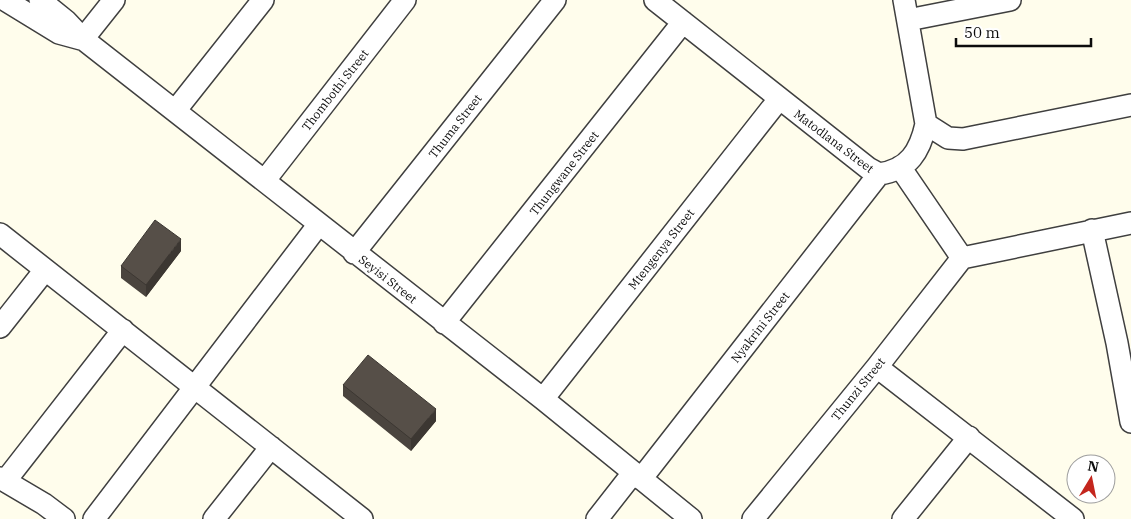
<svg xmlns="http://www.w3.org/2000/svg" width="1131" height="519" font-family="'IBM Plex Serif',serif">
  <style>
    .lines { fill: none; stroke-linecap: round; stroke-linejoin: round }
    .street-casing { stroke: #3f3f3f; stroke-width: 24 }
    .street { stroke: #fff; stroke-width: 21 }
    .wall { fill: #4a443e }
    .shaded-wall { fill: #3c3732 }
    .building { fill: #564f48; stroke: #3c3732 }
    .labels { text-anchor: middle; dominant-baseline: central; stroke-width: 5; stroke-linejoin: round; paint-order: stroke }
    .street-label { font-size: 12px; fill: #0c0c0c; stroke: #fff }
  </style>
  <rect width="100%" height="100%" fill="#fffdec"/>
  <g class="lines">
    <g class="street-casing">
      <path id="street" d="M5,0L59,33L81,39
        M40,0L66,21L83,39L543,399L691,519
        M655,0L868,168L879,174C909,170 920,151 926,124L904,0
        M908,20L1010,0
        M83,39L114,0
        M175,111L263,0
        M926,124L948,138L963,139L1131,105
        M265,180L405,0
        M1092,230L1117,343L1131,422
        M0,234L362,519
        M354,253L555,0
        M962,258L1131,223
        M444,323L683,22
        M0,327L45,270
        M877,367L1073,519
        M543,399L779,99
        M0,478L44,504L64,519
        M641,479L879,174
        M6,480L123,330
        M94,519L319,224
        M214,519L271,447
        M597,519L633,473
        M753,519L877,367L962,258L900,167
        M903,519L969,437"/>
    </g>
    <use href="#street" class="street"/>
  </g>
  <path class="wall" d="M181,251L146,297L121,278V266Z
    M343,385L436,421L411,451L343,396Z"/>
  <path class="shaded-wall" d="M181,239V251L146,297V285Z
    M436,409V421L411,451V439Z"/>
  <path class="building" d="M155,220L181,239L146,285L121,266Z
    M368,355L436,409L411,439L343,385Z"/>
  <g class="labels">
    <g class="street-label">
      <text transform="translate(335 90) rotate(-52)">Thombothi Street</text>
      <text transform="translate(455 126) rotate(-52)">Thuma Street</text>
      <text transform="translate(834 141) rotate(37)">Matodlana Street</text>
      <text transform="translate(564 173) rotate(-52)">Thungwane Street</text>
      <text transform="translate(661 249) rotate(-52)">Mtengenya Street</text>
      <text transform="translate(388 279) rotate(38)">Seyisi Street</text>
      <text transform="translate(760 327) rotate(-52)">Nyakrini Street</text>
      <text transform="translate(858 389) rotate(-51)">Thunzi Street</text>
    </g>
  </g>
  <g transform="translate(1091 479) rotate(10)"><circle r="24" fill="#ffffff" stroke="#9e9e9e"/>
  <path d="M0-4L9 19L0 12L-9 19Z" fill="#c4261d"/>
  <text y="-8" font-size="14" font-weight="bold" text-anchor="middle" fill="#0c0c0c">N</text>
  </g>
  <path d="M956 38v8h135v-8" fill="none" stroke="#0c0c0c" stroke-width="2.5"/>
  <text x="964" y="38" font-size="15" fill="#0c0c0c" stroke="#ffffff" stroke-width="4" paint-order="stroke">50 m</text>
</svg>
